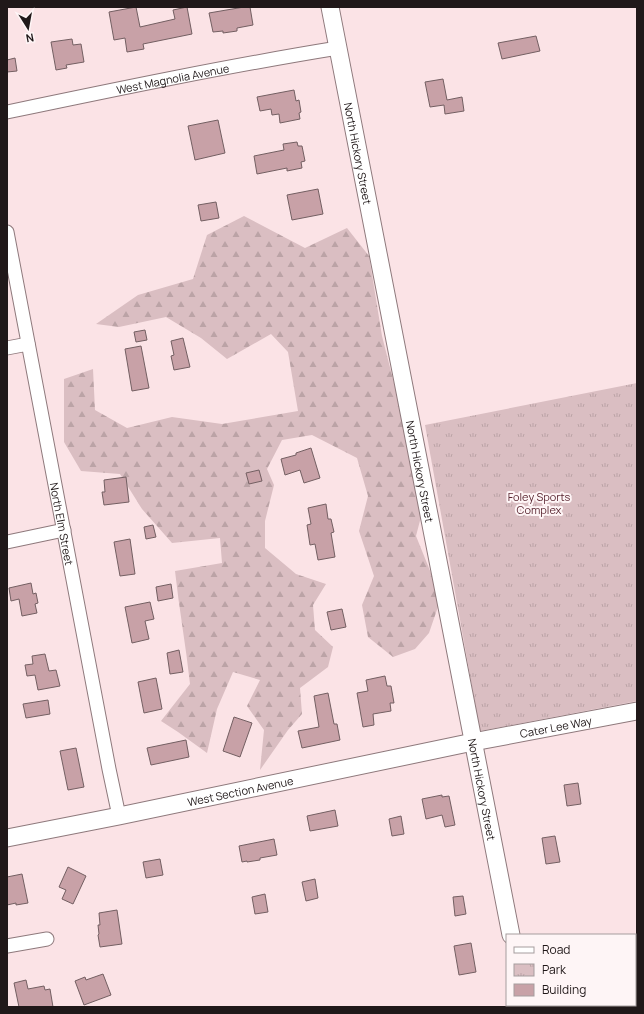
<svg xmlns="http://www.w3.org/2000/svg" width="644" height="1014" font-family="Manrope,sans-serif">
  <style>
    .forest { fill: url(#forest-firs) }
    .park { fill: url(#park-tufts) }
    .building { fill: #c8a1a7; stroke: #735f62 }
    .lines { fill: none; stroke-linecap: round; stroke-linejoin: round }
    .minor-casing { stroke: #8e797c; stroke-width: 15 }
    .tertiary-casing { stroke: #8e797c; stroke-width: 19 }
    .minor { stroke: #fff; stroke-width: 13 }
    .tertiary { stroke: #fff; stroke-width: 17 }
    .labels { text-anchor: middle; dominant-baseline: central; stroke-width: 4; stroke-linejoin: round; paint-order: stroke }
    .street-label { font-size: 11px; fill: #201819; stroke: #fef5f6 }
    .park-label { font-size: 11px; fill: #5a2631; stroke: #fef5f6 }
  </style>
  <defs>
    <pattern id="forest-firs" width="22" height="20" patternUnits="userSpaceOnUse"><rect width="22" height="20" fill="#dabec2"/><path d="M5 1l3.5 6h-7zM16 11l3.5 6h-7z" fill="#bba3a6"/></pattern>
    <pattern id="park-tufts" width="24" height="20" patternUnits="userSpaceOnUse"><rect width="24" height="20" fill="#dabec2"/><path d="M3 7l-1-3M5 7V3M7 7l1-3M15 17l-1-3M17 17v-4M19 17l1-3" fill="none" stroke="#bba3a6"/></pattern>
  </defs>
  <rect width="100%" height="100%" fill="#fbe3e6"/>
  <path class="forest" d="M244,216L305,248L347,228L369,256L382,336L395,387L421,444L423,509L416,536L441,598L429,633L415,649L393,657L368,637L362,605L374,576L359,531L368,496L357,458L312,435L282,440L267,469L274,485L265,521V548L296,574L326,584L313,605L315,630L333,647L328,667L300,688L302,714L288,730L260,770L264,730L247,706L260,680L233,672L217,709L207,753L178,732L161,721L190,684C186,646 179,609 175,571L222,563L220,538L172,543L142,509L120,474L81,471L64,442V379L93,369L95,410L127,428L172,417L222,424L298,411L288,352L271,334L227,359L201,338L166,317L119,327L96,324L138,295L193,279L207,235Z"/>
  <path class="park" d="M637,383V701L480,731L425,425Z"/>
  <path class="building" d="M136,7L140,27L175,19L173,10L187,7L192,34L143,44L144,49L127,52L125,38L114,40L109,12Z
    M244,7H250L253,25L237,28V31L223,33V31L213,32L209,13Z
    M536,36L540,51L502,59L498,43Z
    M72,39L73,45L81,44L84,62L66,65L67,68L56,70L51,42Z
    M15,58L17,71L7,72V60Z
    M443,79L447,100L462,97L464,111L445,114L444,105L430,107L425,82Z
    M294,90L296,101L299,100L301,112L299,113L300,119L280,123L279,114L272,115L271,109L260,111L257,97Z
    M218,120L225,153L195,160L188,126Z
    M297,142L298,146H302L305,161L301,162L302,168L287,171V168L257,174L254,156L284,150L283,144Z
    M318,189L323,214L292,220L287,195Z
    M216,202L219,218L201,221L198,205Z
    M145,330L147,340L136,342L134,332Z
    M183,338L190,367L174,370L171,356L174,355L171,341Z
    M141,346L149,388L132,391L125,349Z
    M311,448L320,478L304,483L300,470L285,475L281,459L296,455V453Z
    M259,470L262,481L249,484L246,473Z
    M126,477L129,502L104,505L102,492H105L104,480Z
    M326,504L328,519H331L334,532L331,533L335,557L318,560L315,544L310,545L307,525L311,524L308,508Z
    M153,525L156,537L146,539L144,527Z
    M130,539L135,574L120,576L114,542Z
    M31,583L33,594L36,593L38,603L35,604L37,613L22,616L19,599L11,601L9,588Z
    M171,584L173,598L158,601L156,587Z
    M150,602L154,619L145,621L149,639L132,643L125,607Z
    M342,609L346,627L331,630L327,612Z
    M179,650L183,672L170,674L167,653Z
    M45,654L49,671L56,670L60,686L38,690L35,675L27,676L25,665L33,664L32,656Z
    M385,676L387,686H391L394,703H390L391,711L373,714L374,725L363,727L357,693L368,691L366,680Z
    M156,678L162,709L144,713L138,682Z
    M328,693L334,724H337L340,740L302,748L298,731L319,727L314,696Z
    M48,700L50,714L26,718L23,704Z
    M234,717L252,723L240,757L223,751Z
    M186,740L189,757L151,765L147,748Z
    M76,748L84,787L68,790L60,751Z
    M578,783L581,804L567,806L564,785Z
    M442,795V797L449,796L455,825L445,827L442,815L426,819L422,799Z
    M335,810L338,826L310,831L307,816Z
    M401,816L404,834L392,836L389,819Z
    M555,836L560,862L546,864L542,838Z
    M274,839L277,855L260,858V860L247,862V861L242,862L239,846Z
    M160,859L163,875L146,878L143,862Z
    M68,867L86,876L73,904L62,899L66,890L59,887Z
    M22,874L28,903L16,905V903L7,905V877Z
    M315,879L318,898L306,901L302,882Z
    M265,894L268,912L255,914L252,897Z
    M463,896L466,914L455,916L453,897Z
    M117,910L122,944L100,947L98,935L99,934L98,925H100L99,913Z
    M471,943L476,972L459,975L454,946Z
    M103,974L111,995L84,1005L75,981L85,977L86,980Z
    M26,980L28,989L44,986L45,990L50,989L53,1007H19L14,983Z"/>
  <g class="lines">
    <g class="minor-casing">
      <g id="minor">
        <path id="s1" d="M7,112C117,89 227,66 338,48"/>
        <path id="s2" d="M7,232L109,769L119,816"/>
        <path d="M7,348L28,344"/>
        <path d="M7,542L64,530"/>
        <path d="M7,946L47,939"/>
      </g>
    </g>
    <g class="tertiary-casing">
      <g id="tertiary">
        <path id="s3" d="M330,7L511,935"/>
        <path id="s4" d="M7,838L119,816L473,742L637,711"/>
        <path d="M525,1005V1007"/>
      </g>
    </g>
    <use href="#minor" class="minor"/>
    <use href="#tertiary" class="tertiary"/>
  </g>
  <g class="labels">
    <g class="street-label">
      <text stroke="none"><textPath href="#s1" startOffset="169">West Magnolia Avenue</textPath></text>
      <text stroke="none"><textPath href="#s3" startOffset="149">North Hickory Street</textPath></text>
      <text stroke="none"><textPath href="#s3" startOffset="473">North Hickory Street</textPath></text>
      <text stroke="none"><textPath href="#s2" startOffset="297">North Elm Street</textPath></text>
      <text stroke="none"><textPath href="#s4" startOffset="560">Cater Lee Way</textPath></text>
      <text stroke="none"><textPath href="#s3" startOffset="797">North Hickory Street</textPath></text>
      <text stroke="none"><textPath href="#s4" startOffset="238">West Section Avenue</textPath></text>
    </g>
    <g class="park-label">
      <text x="539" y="496">Foley Sports<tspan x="539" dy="13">Complex</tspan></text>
    </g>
  </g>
  <rect width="644" height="1014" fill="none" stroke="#201819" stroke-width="16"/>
  <rect x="506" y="934" width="130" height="72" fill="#fef5f6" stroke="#a59d9e"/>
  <rect x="514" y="947" width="20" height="6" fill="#ffffff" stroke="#a59d9e"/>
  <text x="542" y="954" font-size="12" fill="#201819">Road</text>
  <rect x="514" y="964" width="20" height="12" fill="url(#park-tufts)" stroke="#a59d9e"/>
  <text x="542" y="974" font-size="12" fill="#201819">Park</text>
  <rect x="514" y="984" width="20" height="12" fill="#c8a1a7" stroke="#a59d9e"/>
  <text x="542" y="994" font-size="12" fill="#201819">Building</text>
  <g transform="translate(28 28) rotate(169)" stroke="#fef5f6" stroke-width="3" paint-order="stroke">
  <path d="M0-3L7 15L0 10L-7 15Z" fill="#201819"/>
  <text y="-6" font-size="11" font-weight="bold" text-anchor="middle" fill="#201819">N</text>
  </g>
</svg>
